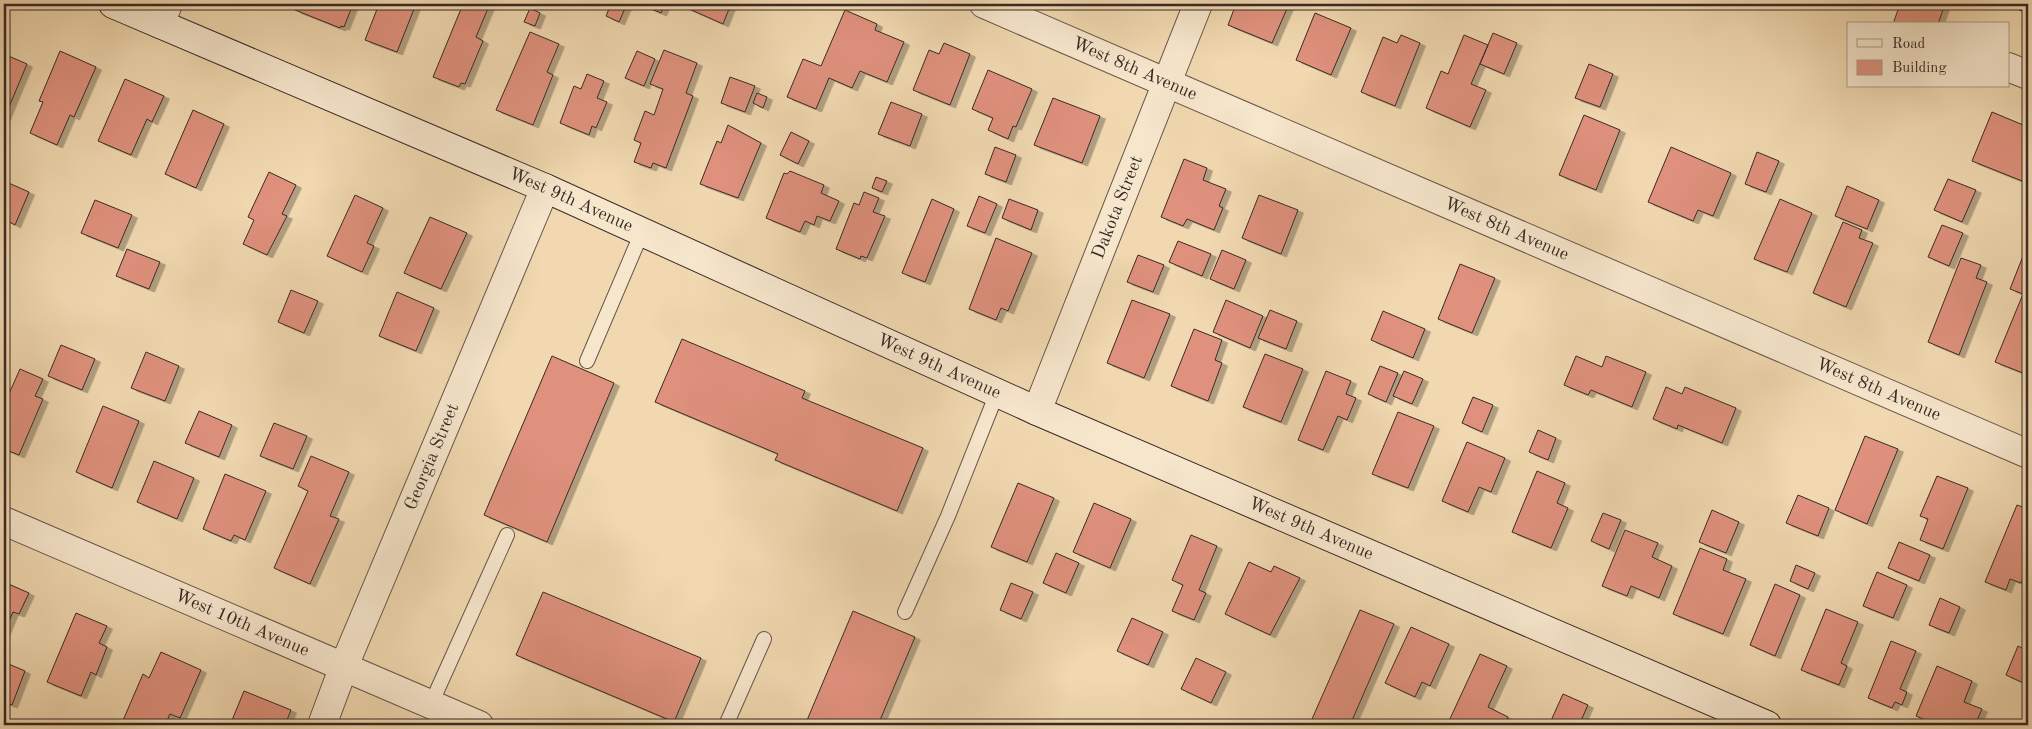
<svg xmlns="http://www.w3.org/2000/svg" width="2032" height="729" font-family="'Old Standard TT',serif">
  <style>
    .building { fill: #df917d; stroke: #382a25; filter: url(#shadow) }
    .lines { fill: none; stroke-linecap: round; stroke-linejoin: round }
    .lane-casing { stroke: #665648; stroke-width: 16 }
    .street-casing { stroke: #665648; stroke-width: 30 }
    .secondary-casing { stroke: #382a25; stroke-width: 30 }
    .lane { stroke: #f6e6cc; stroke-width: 14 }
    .street { stroke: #f6e6cc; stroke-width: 28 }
    .secondary { stroke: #f6e6cc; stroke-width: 28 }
    .labels { text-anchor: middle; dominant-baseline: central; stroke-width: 5; stroke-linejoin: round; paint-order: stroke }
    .street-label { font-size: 18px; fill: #382a25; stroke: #f6e6cc }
  </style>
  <defs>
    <filter id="shadow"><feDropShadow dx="5.5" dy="3" stdDeviation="0" flood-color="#0004"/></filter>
  </defs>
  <rect width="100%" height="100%" fill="#f1d8b0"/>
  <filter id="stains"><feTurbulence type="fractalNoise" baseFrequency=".004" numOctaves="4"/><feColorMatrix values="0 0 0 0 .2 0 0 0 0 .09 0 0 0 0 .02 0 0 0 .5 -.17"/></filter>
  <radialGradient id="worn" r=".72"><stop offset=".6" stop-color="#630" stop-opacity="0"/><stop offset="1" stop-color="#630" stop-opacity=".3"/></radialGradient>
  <path class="building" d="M297,4H353L344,27L341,26L340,28L295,10Z
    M379,4H416L397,52L365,40Z
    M463,4L489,6L476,37L483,41L465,84L461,83L459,87L433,77Z
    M611,4L626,6L619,22L606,16Z
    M640,4H665L661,13Z
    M678,4H731L723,24Z
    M1236,4H1289L1272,43L1228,25Z
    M1900,4H1945L1938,24H1893Z
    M2022,4H2028V13L2019,10Z
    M530,8L540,13L535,26L524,22Z
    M845,10L877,24L875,30L904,42L887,82L860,71L852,88L829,78L816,109L787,97L803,59L821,66Z
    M1315,13L1351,28L1331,75L1296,60Z
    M530,32L559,44L547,72L553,75L533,125L496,110Z
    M1493,33L1517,43L1504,74L1480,64Z
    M1401,35L1420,43L1395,106L1361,92L1383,37L1397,43Z
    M1464,35L1488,45L1471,84L1486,90L1470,127L1426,108L1441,71L1448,74Z
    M944,43L970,54L950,105L913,90L929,50L939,54Z
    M664,50L697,63L686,93L693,96L666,168L653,163L651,168L634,162L641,143L634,140L645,111L654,115L663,89L650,84Z
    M60,51L96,67L74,117L70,115L57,145L30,133L43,102L39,101Z
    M637,51L655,59L644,86L625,78Z
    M4,54L27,64L4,119Z
    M1589,64L1613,74L1600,107L1575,98Z
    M988,70L1032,89L1016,127L1013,126L1008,139L988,130L993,118L972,109Z
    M587,74L604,81L597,98L607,102L596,128L592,126L589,135L560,123L574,86L581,89Z
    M730,77L755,86L745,112L721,103Z
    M125,79L164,96L152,122L147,119L131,155L98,141Z
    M757,93L767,97L763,108L753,103Z
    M1053,98L1100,116L1082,163L1034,145Z
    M891,102L922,114L910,146L878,134Z
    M193,110L224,124L196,188L165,174Z
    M1992,112L2028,127L2027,183L1972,161Z
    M1584,115L1620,130L1596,190L1559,175Z
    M728,125L761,143L738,198L700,184L717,141L721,143Z
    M791,132L809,141L798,164L780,155Z
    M995,147L1016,155L1006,182L985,174Z
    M1671,147L1731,173L1713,216L1698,210L1693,221L1648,202Z
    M1757,152L1779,161L1766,192L1745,184Z
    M1184,159L1207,168L1203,180L1226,189L1219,206L1223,208L1214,230L1187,219L1183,226L1161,217Z
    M790,171L824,185L821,193L839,201L830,221L817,216L814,225L805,221L800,232L766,218L784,173L787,174Z
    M269,172L296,185L282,214L287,216L267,255L243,244L254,220L248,217Z
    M876,177L887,181L882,192L872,188Z
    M1948,179L1976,190L1962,222L1934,210Z
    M4,181L29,192L15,225L4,219Z
    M1847,186L1879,200L1867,229L1835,216Z
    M864,192L879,198L873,212L885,216L867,258L861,256L860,259L836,249L854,203L859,205Z
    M355,195L383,208L367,243L374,246L362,272L327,256Z
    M1259,195L1298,210L1281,254L1242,238Z
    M979,196L997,204L985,233L967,226Z
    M932,199L954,209L925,282L902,273Z
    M1009,199L1038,210L1031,230L1002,218Z
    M1780,199L1812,213L1787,272L1754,259Z
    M95,200L132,215L118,248L81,233Z
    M430,217L467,233L441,289L404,273Z
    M1843,222L1862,230L1859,238L1873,243L1846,307L1813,293Z
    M1942,225L1963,233L1949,266L1928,257Z
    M996,238L1032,253L1008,311L1001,308L996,320L969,309Z
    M1178,241L1211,254L1202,276L1169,262Z
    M127,249L160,262L149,289L116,276Z
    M1222,250L1246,260L1234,289L1210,279Z
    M1138,255L1164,265L1153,292L1127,282Z
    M2023,256L2028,258V375L1995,362L2023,294L2010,289Z
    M1961,258L1981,265L1976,278L1987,282L1959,355L1928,342Z
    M1460,264L1495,278L1472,333L1438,319Z
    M291,290L318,301L304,333L278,322Z
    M397,292L434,308L416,351L379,336Z
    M1132,300L1170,314L1144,378L1107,363Z
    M1226,300L1263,316L1250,348L1213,332Z
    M1270,310L1297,321L1286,349L1258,338Z
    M1383,311L1425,329L1413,358L1371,340Z
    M1194,329L1222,340L1215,360L1222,363L1208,401L1171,386Z
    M682,339L805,391L802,398L923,448L897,511L775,460L778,454L655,402Z
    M61,345L95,359L82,390L48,376Z
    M146,352L179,366L165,401L131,388Z
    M1265,354L1303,369L1281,422L1243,407Z
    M552,356L614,383L547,542L484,515Z
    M1576,356L1602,367L1606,356L1646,372L1632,407L1591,390L1588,395L1564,385Z
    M1380,366L1398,373L1386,402L1368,394Z
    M20,369L43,379L35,396L43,399L19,455L4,449V405Z
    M1326,371L1351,381L1346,394L1356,398L1347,420L1338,416L1323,450L1298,440Z
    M1404,371L1423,379L1412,404L1393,396Z
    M1666,387L1682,394L1685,387L1736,408L1722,443L1678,425L1677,429L1653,419Z
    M1473,397L1493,405L1482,432L1462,423Z
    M103,406L139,421L112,488L76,472Z
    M199,411L232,425L219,457L185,443Z
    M1398,412L1434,426L1408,488L1372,474Z
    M274,423L307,436L293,469L260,456Z
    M1538,430L1556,438L1548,460L1529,452Z
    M1865,436L1898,449L1867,524L1835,510Z
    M1467,442L1505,458L1491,492L1479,487L1468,512L1442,501Z
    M311,456L349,472L330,516L339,519L310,584L274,568L308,491L298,486Z
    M154,461L194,478L177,519L137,502Z
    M1537,471L1565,483L1557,503L1568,508L1551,548L1512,532Z
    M225,474L266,491L245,540L234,535L231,541L203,529Z
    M1937,476L1968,488L1943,549L1920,540L1928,519L1920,516Z
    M1018,483L1054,498L1027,562L991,547Z
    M1798,495L1829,508L1818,536L1786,523Z
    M1094,503L1131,519L1110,568L1073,552Z
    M2017,505L2028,509V565L2021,583L2010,579L2006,590L1985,582Z
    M1712,510L1739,522L1726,553L1699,542Z
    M1603,513L1621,520L1609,549L1591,541Z
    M1625,530L1658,543L1652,557L1672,566L1659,598L1631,586L1627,596L1602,586Z
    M1191,535L1217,546L1199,590L1206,593L1194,620L1172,611L1183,585L1172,580Z
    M1899,542L1930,555L1919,581L1888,568Z
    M1700,548L1727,559L1723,570L1746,579L1723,634L1673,614Z
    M1056,553L1079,563L1066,593L1043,583Z
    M1249,562L1271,572L1274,566L1300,578L1270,635L1225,614Z
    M1796,565L1815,573L1808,589L1790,581Z
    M1877,572L1907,585L1893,618L1863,606Z
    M4,582L29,593L19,614L13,612L4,633Z
    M1011,583L1033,592L1021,619L1000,610Z
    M1775,584L1800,595L1775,656L1750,645Z
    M543,592L701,658L674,722L516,655Z
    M1940,598L1960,607L1949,633L1929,625Z
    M1826,609L1858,622L1841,663L1847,666L1839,685L1801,670Z
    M1360,610L1394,624L1350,725H1325L1312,719Z
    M853,611L915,637L878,725H805Z
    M76,613L107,626L99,643L107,647L96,675L91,672L81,696L47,682Z
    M1132,618L1163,632L1148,665L1117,651Z
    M1411,627L1449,644L1430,686L1422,682L1415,697L1385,683Z
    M1891,641L1916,651L1900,689L1907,692L1902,705L1895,702L1892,708L1868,698Z
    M2018,646L2028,651V685L2006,675Z
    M161,652L201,670L180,718L170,714L165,725H121L143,674L149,678Z
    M1480,654L1507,666L1488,707L1508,717L1504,725H1452L1448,723Z
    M1196,658L1226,672L1211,703L1181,689Z
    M4,662L25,671L12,705L4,702Z
    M1937,666L1972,681L1964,702L1982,709L1975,725H1937L1916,716Z
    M244,691L291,710L285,725H230Z
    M1563,694L1588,705L1579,725H1549Z"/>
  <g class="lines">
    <g class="lane-casing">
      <path id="lane" d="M587,361L642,232
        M905,612L948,516L997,393
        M431,704L507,535
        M726,725L764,639"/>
    </g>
    <g class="street-casing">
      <g id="street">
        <path id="s1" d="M984,4L2028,454"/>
        <path d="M160,24L168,4"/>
        <path d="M2008,67L2028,75"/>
        <path id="s2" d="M1037,411L1198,4"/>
        <path id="s3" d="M4,521L479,725"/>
        <path id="s4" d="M322,725L344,666L545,188"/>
      </g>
    </g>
    <g class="secondary-casing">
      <g id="secondary">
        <path id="s5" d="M113,4L545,188L1037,411L1767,725"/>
      </g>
    </g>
    <use href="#lane" class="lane"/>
    <use href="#street" class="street"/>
    <use href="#secondary" class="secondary"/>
  </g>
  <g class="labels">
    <g class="street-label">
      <text stroke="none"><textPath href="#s1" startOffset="164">West 8th Avenue</textPath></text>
      <text stroke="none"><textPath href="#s5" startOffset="498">West 9th Avenue</textPath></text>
      <text stroke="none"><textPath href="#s2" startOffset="219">Dakota Street</textPath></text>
      <text stroke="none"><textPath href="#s1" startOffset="569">West 8th Avenue</textPath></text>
      <text stroke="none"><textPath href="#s5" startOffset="902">West 9th Avenue</textPath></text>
      <text stroke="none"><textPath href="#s1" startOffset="974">West 8th Avenue</textPath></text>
      <text stroke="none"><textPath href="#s4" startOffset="290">Georgia Street</textPath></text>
      <text stroke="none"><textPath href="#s5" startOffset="1308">West 9th Avenue</textPath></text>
      <text stroke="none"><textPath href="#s3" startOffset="259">West 10th Avenue</textPath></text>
    </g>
  </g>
  <rect width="2032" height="729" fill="none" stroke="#f1d8b0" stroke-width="20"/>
  <rect x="5" y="5" width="2022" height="719" fill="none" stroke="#382a25" stroke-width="2.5"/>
  <rect x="10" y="10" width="2012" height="709" fill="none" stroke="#382a25"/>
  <rect x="1847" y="22" width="162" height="65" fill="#f6e6cc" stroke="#aa9b89"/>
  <rect x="1857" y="39" width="25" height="8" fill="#f6e6cc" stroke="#aa9b89"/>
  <text x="1892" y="48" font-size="15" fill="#382a25">Road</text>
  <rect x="1857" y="60" width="25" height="15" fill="#df917d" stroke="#aa9b89"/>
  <text x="1892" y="72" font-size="15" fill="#382a25">Building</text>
  <rect width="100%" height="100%" filter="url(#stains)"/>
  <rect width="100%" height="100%" fill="url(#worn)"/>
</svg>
